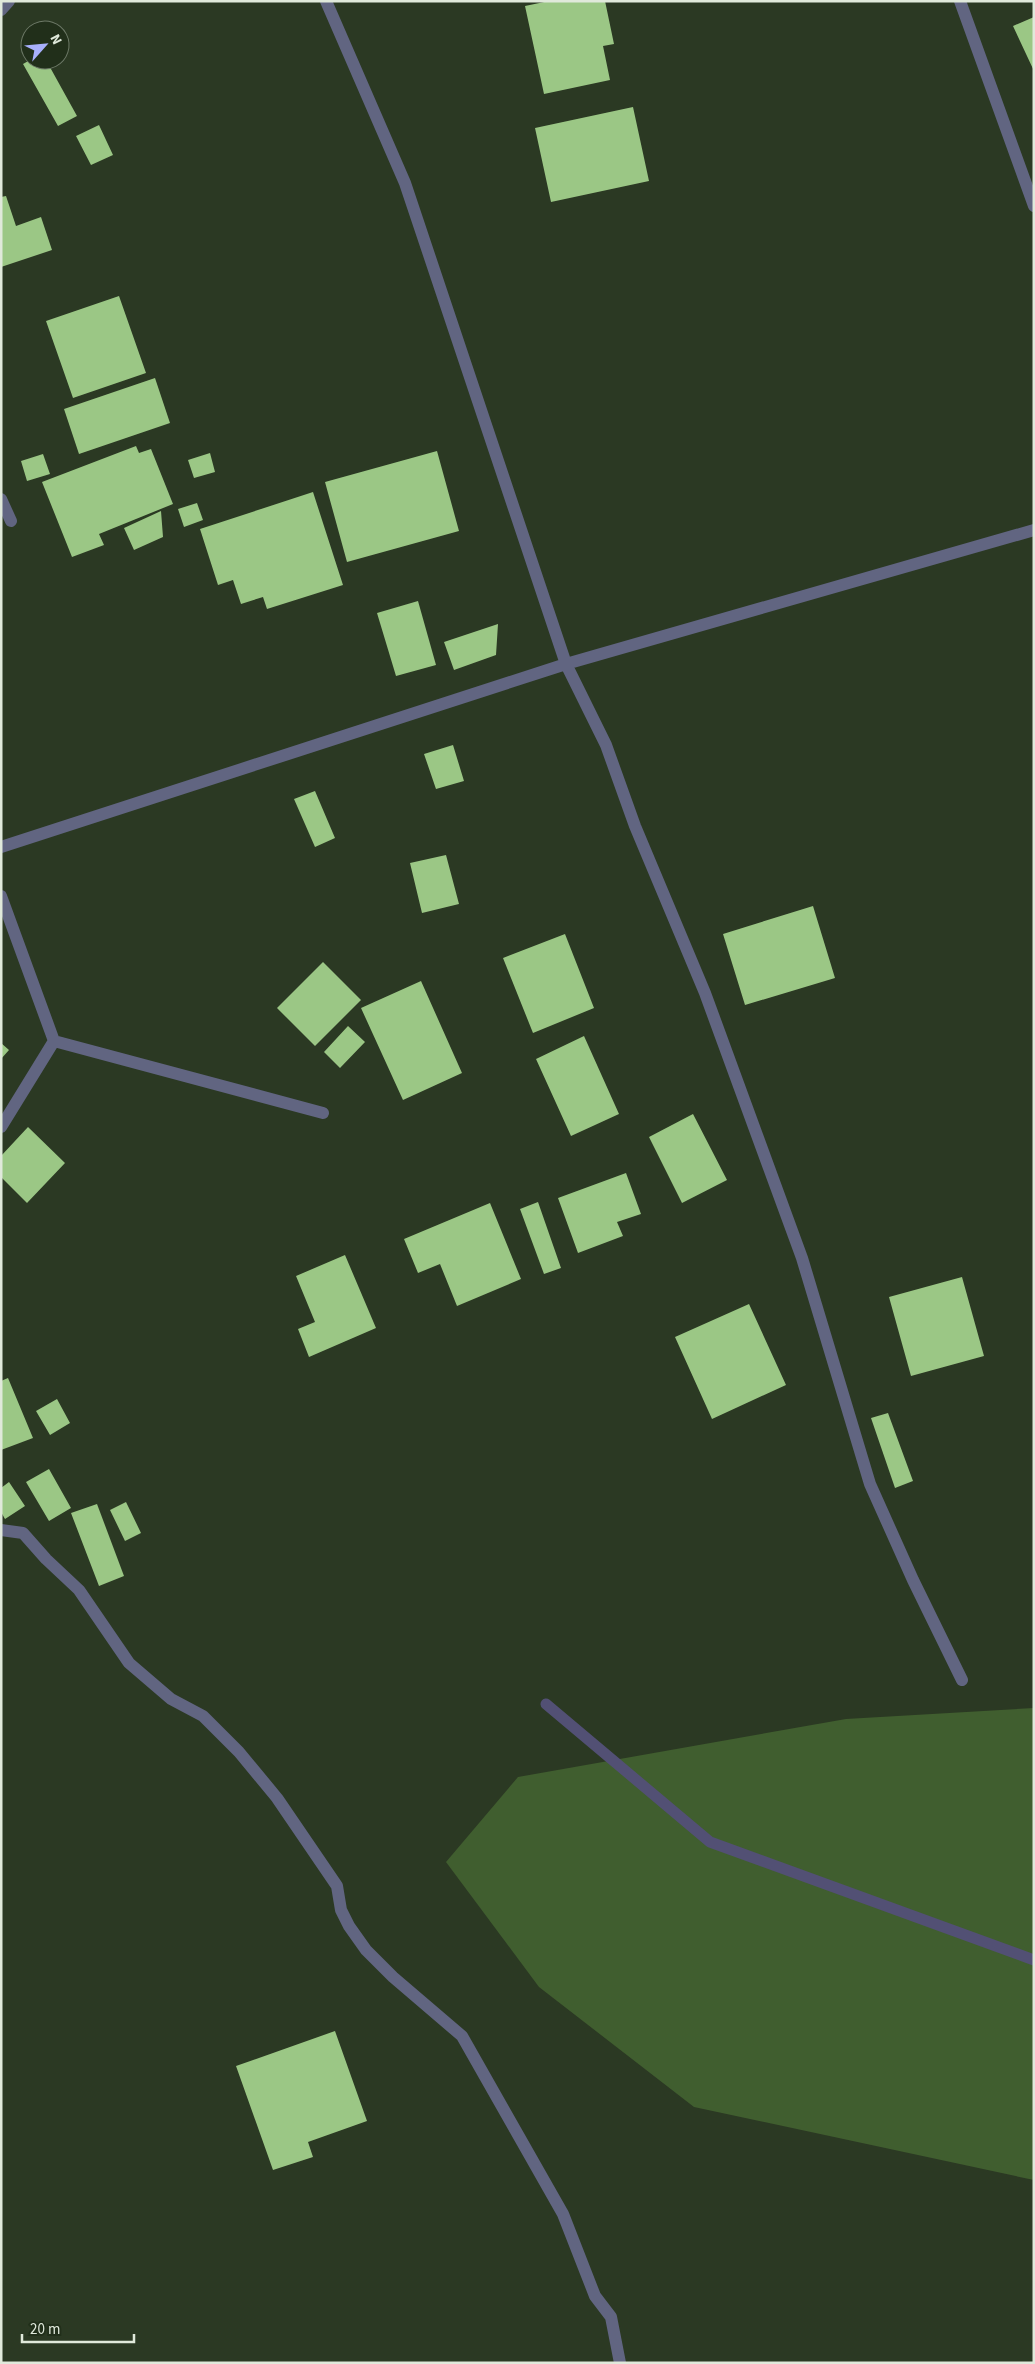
<svg xmlns="http://www.w3.org/2000/svg" width="1035" height="2364" font-family="'Source Sans 3',sans-serif">
  <style>
    .green { fill: #405e2f }
    .lines { fill: none; stroke-linecap: round; stroke-linejoin: round }
    .stream { stroke: #525074; stroke-width: 11 }
    .building { fill: #9bc785 }
    .minor { stroke: #616581; stroke-width: 12 }
  </style>
  <rect width="100%" height="100%" fill="#2b3923"/>
  <path class="green" d="M1034,1708V2180L694,2107L539,1987L446,1862L518,1777L846,1719Z"/>
  <g class="lines">
    <path class="stream" d="M546,1704L710,1842L1034,1960"/>
  </g>
  <path class="building" d="M549,1H605L614,44L603,46L610,80L544,94L525,6Z
    M1034,17V71L1013,26Z
    M30,60H46L77,116L58,126L23,64Z
    M633,107L649,181L551,202L535,128Z
    M99,125L113,155L91,165L76,136Z
    M6,196L16,226L41,217L52,250L1,267V197Z
    M119,296L146,373L73,398L46,321Z
    M155,378L170,423L79,454L64,409Z
    M136,446L139,453L151,449L173,504L99,534L104,545L72,557L42,482Z
    M437,451L459,531L347,562L325,482Z
    M210,453L215,472L194,478L188,460Z
    M43,454L50,474L27,481L21,461Z
    M313,492L343,585L267,609L263,597L241,604L233,580L218,585L200,529Z
    M197,503L203,520L184,527L178,509Z
    M161,511L163,537L134,550L124,528Z
    M418,601L436,665L396,676L377,613Z
    M498,624L496,655L454,670L444,642Z
    M453,745L464,781L436,789L424,754Z
    M315,791L335,838L315,847L294,799Z
    M446,855L459,904L422,913L410,863Z
    M813,906L835,978L745,1005L723,934Z
    M565,934L594,1008L533,1033L503,958Z
    M323,962L361,1000L315,1046L277,1008Z
    M421,981L462,1073L403,1100L361,1008Z
    M348,1026L365,1042L340,1068L324,1052Z
    M584,1036L619,1114L571,1136L536,1059Z
    M1,1043L9,1050L1,1059Z
    M693,1114L727,1180L682,1203L649,1137Z
    M28,1127L65,1163L27,1203L1,1177V1156Z
    M626,1173L641,1214L617,1222L623,1236L578,1253L558,1198Z
    M538,1202L561,1268L544,1274L520,1209Z
    M490,1203L521,1279L457,1306L440,1264L418,1273L404,1239Z
    M345,1255L376,1328L309,1357L298,1329L315,1322L296,1276Z
    M962,1277L984,1356L911,1376L889,1297Z
    M749,1304L786,1385L712,1419L675,1337Z
    M8,1378L33,1438L1,1450V1381Z
    M57,1399L70,1423L50,1435L36,1411Z
    M888,1413L913,1481L895,1488L871,1418Z
    M49,1469L71,1508L49,1521L26,1482Z
    M9,1482L25,1506L5,1519L1,1512V1488Z
    M126,1502L141,1533L125,1541L110,1510Z
    M97,1504L124,1576L99,1586L71,1513Z
    M335,2031L367,2121L308,2142L313,2157L273,2170L236,2066Z"/>
  <g class="lines">
    <path class="minor" d="M326,1L405,183L566,664L1034,530
      M960,1L1034,206
      M1,10L9,1
      M1,499L11,521
      M1,847L566,664L606,745L635,826L705,993L802,1258L870,1484L913,1580L962,1680
      M1,896L54,1041L1,1127
      M54,1041L323,1113
      M1,1530L23,1533L46,1559L79,1590L129,1663L171,1699L203,1716L239,1752L277,1798L337,1886L341,1910L349,1926L366,1950L393,1977L462,2036L563,2214L595,2296L611,2317L620,2363"/>
  </g>
  <rect width="1035" height="2364" fill="none" stroke="#e0e9db" stroke-width="5"/>
  <g transform="translate(45 45) rotate(63)"><circle r="24" fill="#212f1a" stroke="#6d7967"/>
  <path d="M0-4L9 19L0 12L-9 19Z" fill="#a8b0fc"/>
  <text y="-8" font-size="14" font-weight="bold" text-anchor="middle" fill="#e0e9db">N</text>
  </g>
  <path d="M22 2334v8h112v-8" fill="none" stroke="#e0e9db" stroke-width="2.5"/>
  <text x="30" y="2334" font-size="15" fill="#e0e9db" stroke="#212f1a" stroke-width="4" paint-order="stroke">20 m</text>
</svg>
